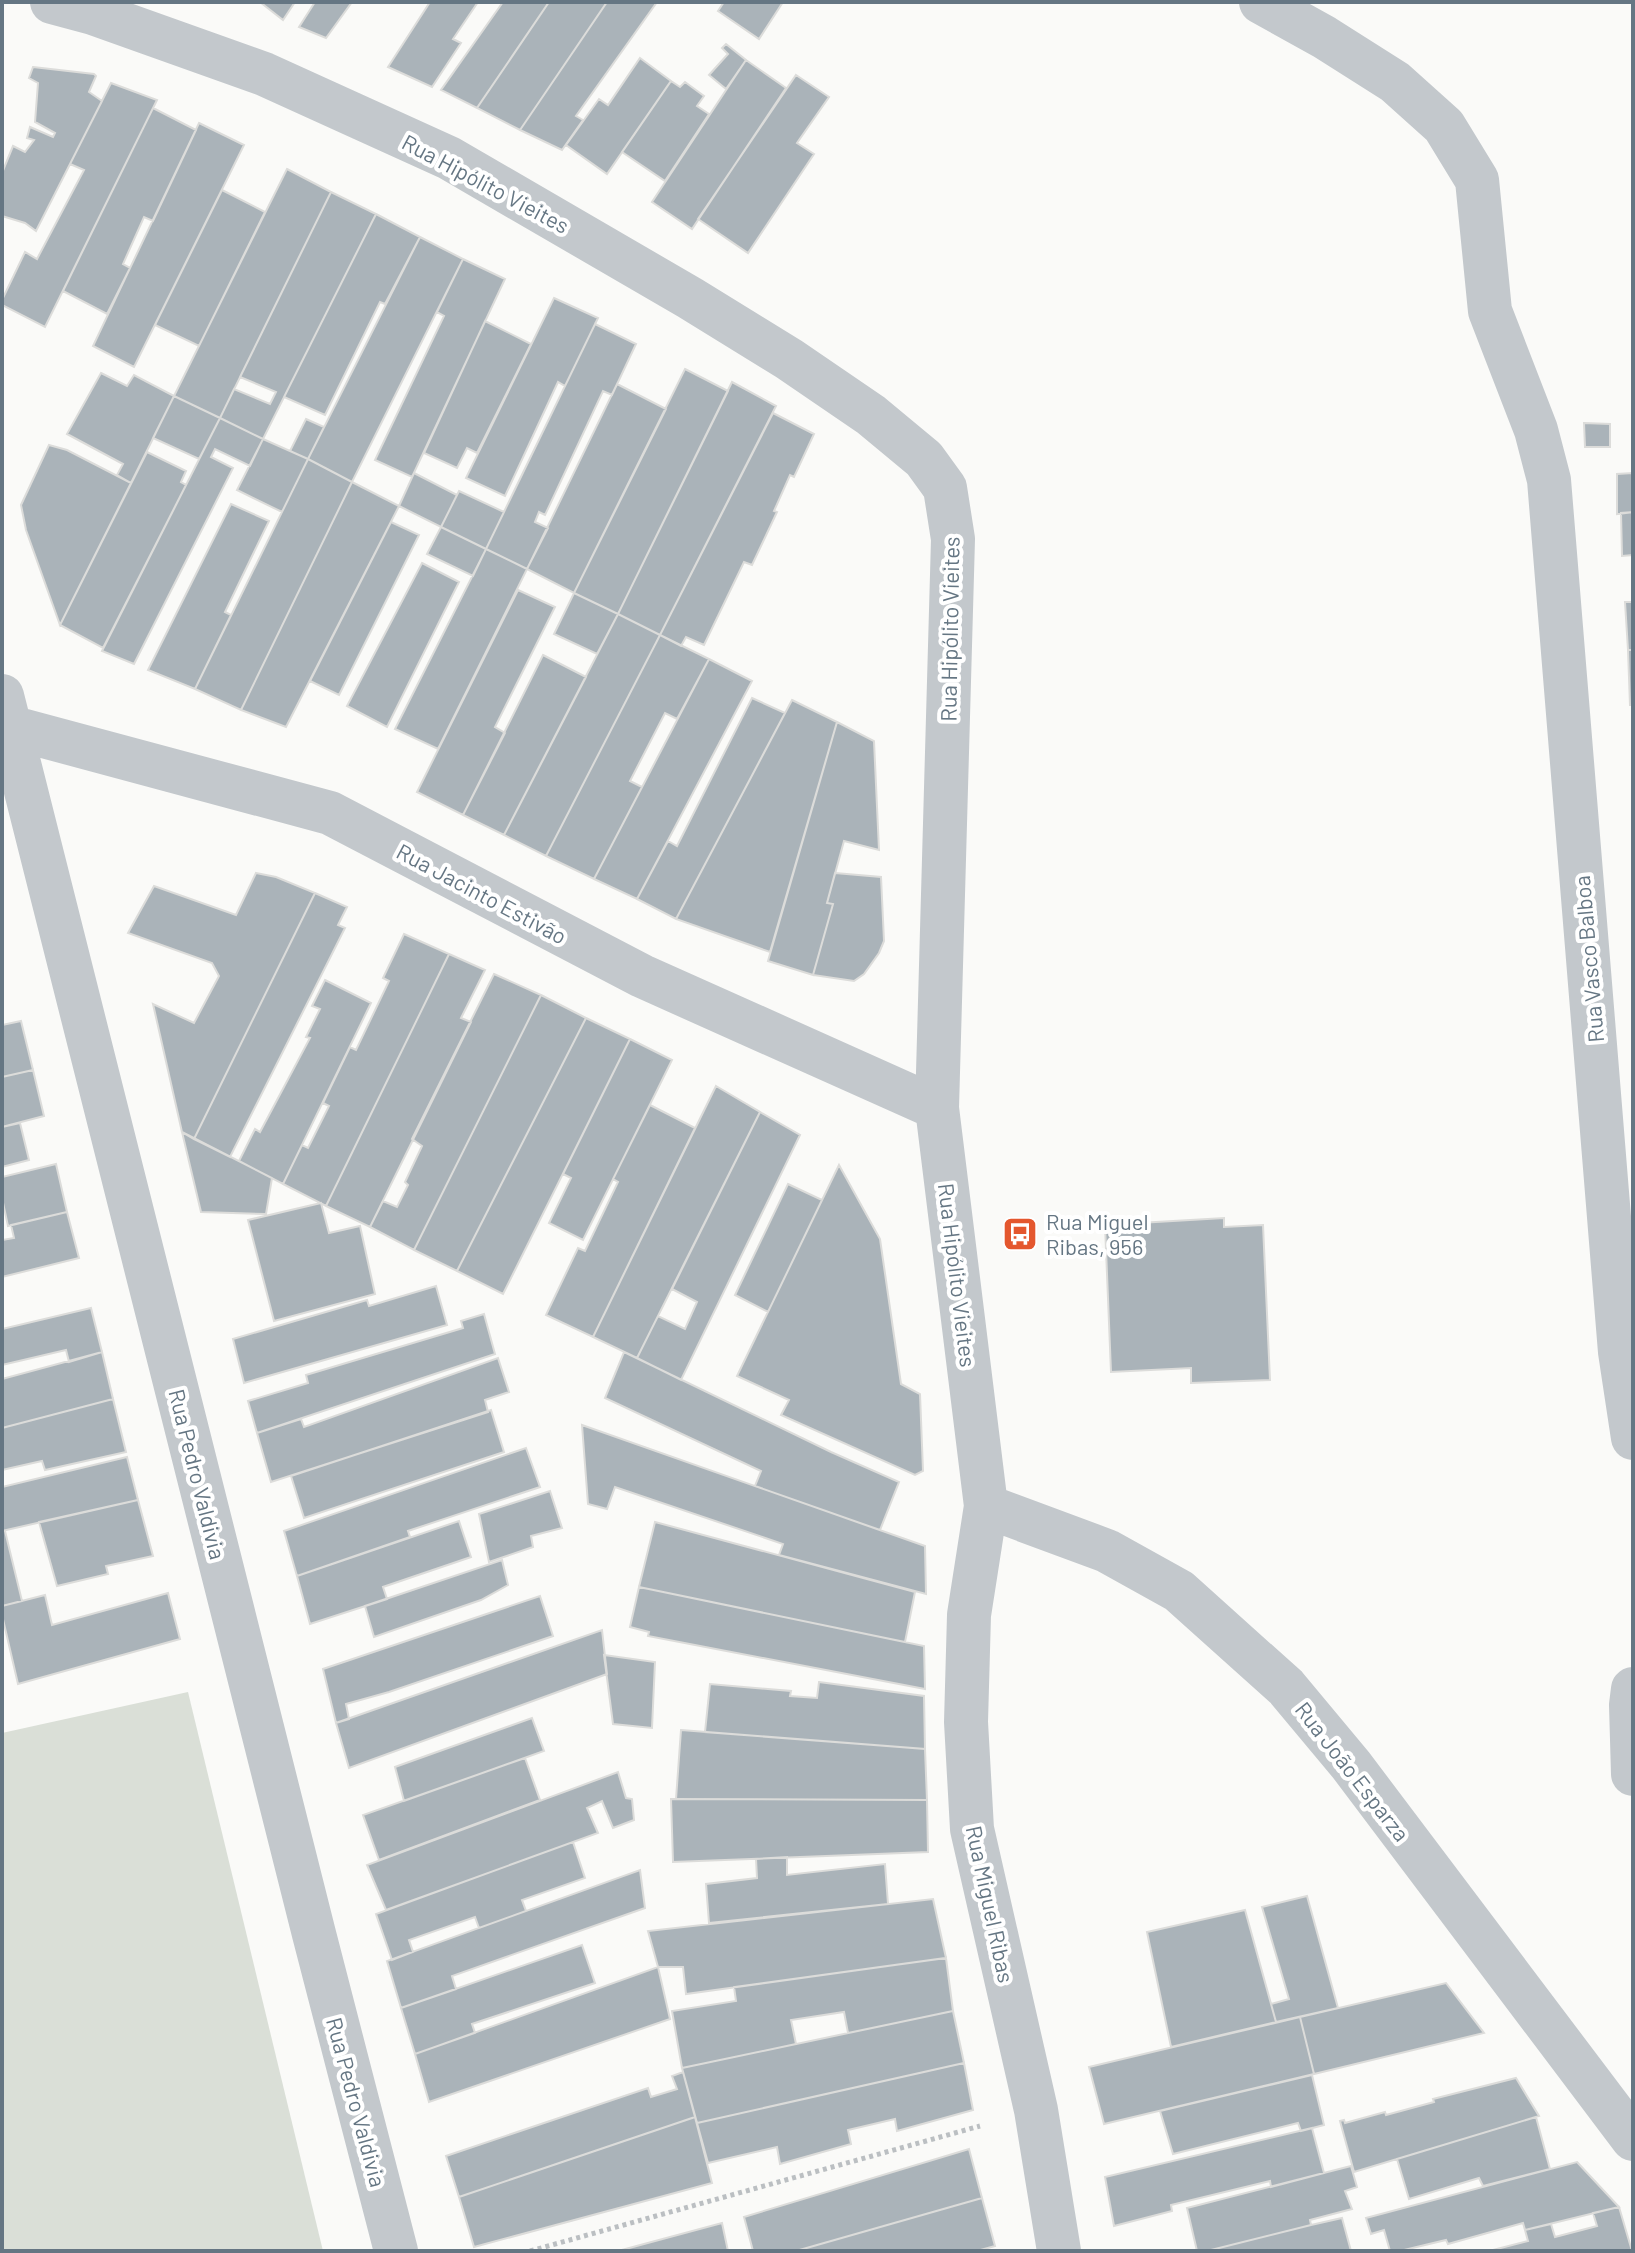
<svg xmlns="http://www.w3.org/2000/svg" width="1635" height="2253" font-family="Barlow,sans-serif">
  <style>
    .green { fill: #dadfd7 }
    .building { fill: #aab3b9; stroke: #dcdcda; stroke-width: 2 }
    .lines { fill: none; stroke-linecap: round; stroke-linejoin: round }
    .path { stroke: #bbbfc2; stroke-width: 5; stroke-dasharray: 4 4; stroke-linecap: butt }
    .minor { stroke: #c3c8cc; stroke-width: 44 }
    .labels { text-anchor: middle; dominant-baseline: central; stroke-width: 8; stroke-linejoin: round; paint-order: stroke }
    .street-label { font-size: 22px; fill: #657683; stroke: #fff }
    .poi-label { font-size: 22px; fill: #657683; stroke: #fff; text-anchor: start }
  </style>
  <rect width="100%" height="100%" fill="#fafaf8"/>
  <path class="green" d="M188,1692L323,2251H2V1733Z"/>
  <path class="building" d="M260,2H295L283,20Z
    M315,2H352L326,38L299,27Z
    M430,2H478L453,39L461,43L432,87L388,67Z
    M503,2H549L477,108L441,90Z
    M549,2H607L520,130L477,108Z
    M607,2H657L576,116L583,120L562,150L520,130Z
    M724,2H783L759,39L718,11Z
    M726,44L746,60L726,89L709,75L728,54L722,48Z
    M640,58L671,81L607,174L566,145L599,99L608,105Z
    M746,60L786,88L692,229L652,202Z
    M33,67L94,74L96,76L89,92L102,101L36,231L25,223L2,216V173L13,146L25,152L34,140L27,138L30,127L53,137L55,133L35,122L38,83L29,78Z
    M796,75L829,97L797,143L814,154L748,253L698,219Z
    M671,81L680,87L685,82L704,96L697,106L709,114L665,181L622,152Z
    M111,83L157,100L45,327L2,305V300L25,252L37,259L84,170L70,164Z
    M153,108L196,130L153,221L144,217L123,264L130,268L107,314L63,291Z
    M199,123L244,145L134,367L93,346Z
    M287,169L331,192L220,418L174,396Z
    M222,190L265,212L199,346L155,325Z
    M331,192L376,214L263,439L220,418L234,389L270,404L276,392L240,377Z
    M376,214L420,237L385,304L380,302L325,415L284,397Z
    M420,237L463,259L352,482L308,459Z
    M463,259L505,279L412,477L375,460L444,316L437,312Z
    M554,298L598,318L565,386L558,382L505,496L466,478Z
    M485,321L531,344L477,453L467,448L457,468L424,453Z
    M595,324L636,344L612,395L603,391L545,515L539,512L535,522L548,528L527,569L486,549Z
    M685,369L728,391L618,614L574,593Z
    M101,373L127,386L134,375L174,396L131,483L117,475L123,464L67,434Z
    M732,382L776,406L660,635L618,614Z
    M617,384L666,409L574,593L527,569Z
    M174,396L220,418L199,459L153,438Z
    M773,413L814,434L794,477L790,475L774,511L777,512L752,565L744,562L704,645L686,637L681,646L660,635Z
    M220,418L263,439L250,466L215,449L211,457L233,468L134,664L102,651Z
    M306,419L324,427L308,459L290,451Z
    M1584,423L1610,424V447H1585Z
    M263,439L308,459L282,512L237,490Z
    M49,445L67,450L131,483L60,625L26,530L21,505Z
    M147,452L186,471L181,482L186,485L103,648L60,625Z
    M308,459L352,482L241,710L195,689Z
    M414,473L457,495L441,527L399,506Z
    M1633,473V512L1617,514V474Z
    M352,482L399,506L286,727L241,710Z
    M459,491L504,512L486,549L441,527Z
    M231,504L269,521L225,612L231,615L195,689L148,670Z
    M1633,512V555L1622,556L1621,513Z
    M391,522L419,535L339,695L310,681Z
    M441,527L486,549L473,576L427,554Z
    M486,549L527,569L438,749L395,729Z
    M422,563L459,582L387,727L347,706Z
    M518,590L555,607L495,727L505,733L463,815L417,792Z
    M574,593L618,614L597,654L554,634Z
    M1625,602H1633V650H1628Z
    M618,614L660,635L546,856L504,835Z
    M660,635L709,659L677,719L665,713L630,781L642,787L594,879L546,856Z
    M1628,650H1633V705H1630Z
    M543,655L586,677L504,835L463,815Z
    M709,659L752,681L637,899L594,879Z
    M752,698L785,713L676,919L637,899L668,841L677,846Z
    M792,700L837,722L770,952L676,919Z
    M837,722L874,741L879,850L844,841L827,903L833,904L813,975L768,961Z
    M256,873L276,877L315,893L194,1139L182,1132L153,1004L194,1023L219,976L212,963L128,933L154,886L236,915Z
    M835,873L881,877L884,941L879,953L864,974L854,981L813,975L833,904L827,903Z
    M315,893L347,907L338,925L345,928L230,1157L194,1139Z
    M404,934L449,954L326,1206L283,1184L302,1145L308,1148L329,1106L323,1103L350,1047L356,1050L389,981L383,978Z
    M449,954L485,970L461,1018L471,1022L370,1227L326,1206Z
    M494,974L541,995L414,1250L370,1227L383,1201L397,1207L408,1185L405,1182L422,1146L412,1139Z
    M325,980L371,1003L283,1184L239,1161L255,1129L260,1132L310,1038L306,1037L320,1009L312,1006Z
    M541,995L586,1018L457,1271L414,1250Z
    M586,1018L630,1039L503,1294L457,1271Z
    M21,1021L33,1070L2,1077V1025Z
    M630,1039L672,1060L583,1240L549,1223L571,1178L563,1174Z
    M33,1070L44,1116L2,1127V1077Z
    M716,1086L760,1112L637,1358L593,1337Z
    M650,1105L695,1128L593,1337L546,1315L578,1248L585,1251L618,1182L613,1179Z
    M760,1112L800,1135L681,1380L637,1358L658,1316L685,1329L697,1302L672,1289Z
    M20,1123L29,1160L2,1167V1127Z
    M182,1132L272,1178L266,1214L201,1212Z
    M56,1164L67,1212L8,1226L2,1198V1177Z
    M839,1165L880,1239L901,1384L920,1394L923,1471L915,1475L781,1415L789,1400L737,1376Z
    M788,1184L822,1200L768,1312L735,1295Z
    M321,1203L329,1233L360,1226L375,1294L274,1321L248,1220Z
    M67,1212L79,1258L2,1277V1240L14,1238L11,1225Z
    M1224,1218V1227L1263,1225L1270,1380L1191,1383V1368L1111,1372L1105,1225Z
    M436,1286L447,1325L244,1383L233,1339L367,1300L369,1306Z
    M91,1308L102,1352L69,1362L66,1350L2,1365V1329Z
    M484,1314L495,1354L257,1433L248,1401L308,1383L306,1375L463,1328L461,1321Z
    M102,1352L113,1399L2,1428V1379Z
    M624,1352L831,1452L899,1482L880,1530L755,1486L761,1471L605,1398Z
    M498,1358L509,1392L485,1400L488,1412L271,1482L257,1433L301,1419L304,1427Z
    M113,1399L126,1452L45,1470L42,1461L2,1470V1428Z
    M491,1410L504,1452L304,1518L291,1476Z
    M582,1425L925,1546L926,1594L779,1555L783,1544L615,1487L607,1509L588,1504Z
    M526,1448L540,1487L408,1531L410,1537L297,1576L284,1531Z
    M127,1457L138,1500L2,1531V1487Z
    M550,1491L562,1528L531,1536L533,1547L489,1562L479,1514Z
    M138,1500L153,1556L106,1566L108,1574L57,1586L39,1522Z
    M459,1521L471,1557L383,1587L387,1599L310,1624L297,1576Z
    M655,1522L915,1592L905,1642L639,1587Z
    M2,1531H5L22,1601L2,1606Z
    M502,1560L508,1585L481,1600L374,1637L365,1606Z
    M639,1587L924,1646L925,1689L648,1636L649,1632L630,1627Z
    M168,1593L180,1639L18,1684L2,1615V1606L45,1595L52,1625Z
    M540,1596L553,1636L389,1692L346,1704L349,1719L336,1723L323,1669Z
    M602,1630L607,1674L349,1768L336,1723Z
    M604,1655L655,1662L652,1728L613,1724Z
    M819,1682L924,1696L925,1749L705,1732L710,1684L791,1691L790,1696L817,1698Z
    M532,1718L544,1751L404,1801L395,1767Z
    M681,1730L925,1749L927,1800L676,1799Z
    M525,1758L540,1800L379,1860L363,1815Z
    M618,1772L626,1798L632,1799L634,1820L613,1828L602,1801L587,1808L598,1833L386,1910L367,1865Z
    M671,1799L927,1800L928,1852L673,1862Z
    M573,1842L585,1878L522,1900L526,1911L479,1928L475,1917L409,1940L413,1952L392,1960L376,1914Z
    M787,1857V1875L885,1864L888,1904L709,1923L706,1884L757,1878L756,1859Z
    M640,1870L645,1908L452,1976L456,1989L401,2008L387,1961Z
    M1307,1896L1338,2008L1276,2022L1271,2004L1289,1999L1262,1907Z
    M933,1899L946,1958L686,1994L683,1967H658L648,1931Z
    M1245,1910L1276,2022L1171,2047L1147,1932Z
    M582,1945L595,1983L472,2024L475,2033L415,2054L401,2008Z
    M946,1958L953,2011L848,2033L844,2012L791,2020L796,2044L682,2068L672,2011L736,2001L734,1987Z
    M658,1967L670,2019L429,2102L415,2054Z
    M1446,1983L1484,2033L1314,2074L1300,2017Z
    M953,2011L964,2063L697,2123L682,2068Z
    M1300,2017L1314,2074L1104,2124L1089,2067Z
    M964,2063L973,2110L897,2131L895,2119L848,2130L851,2144L780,2164L777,2147L708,2163L697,2123Z
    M683,2072L695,2117L459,2197L446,2156L648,2088L651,2097L677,2089L672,2076Z
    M1312,2075L1324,2125L1301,2131L1298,2123L1173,2154L1160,2111Z
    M1516,2078L1539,2116L1354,2172L1340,2121L1344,2120L1345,2123L1385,2112L1386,2115L1434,2102L1433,2099Z
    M695,2117L712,2183L474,2247L459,2197Z
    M1536,2117L1550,2169L1483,2186L1479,2178L1409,2199L1397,2159Z
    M1312,2128L1324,2173L1271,2187L1270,2181L1171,2205L1172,2211L1114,2226L1105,2177Z
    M969,2149L982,2198L796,2251H753L744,2217Z
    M1577,2162L1619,2207L1525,2230L1523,2223L1448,2244L1446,2240L1400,2251H1390L1384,2230L1371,2234L1366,2218Z
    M1351,2166L1357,2187L1345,2191L1352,2209L1310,2220L1311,2225L1207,2251H1197L1187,2208Z
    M982,2198L995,2246L977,2251H796Z
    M1619,2207L1632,2251H1489L1528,2241L1525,2230L1551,2224L1555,2237L1597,2226L1593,2213Z
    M1342,2218L1351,2251H1207L1311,2225Z
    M722,2223L728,2251H618Z"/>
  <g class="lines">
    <path class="path" d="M530,2251L980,2126"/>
    <path class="minor" d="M52,2L93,13L264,74L449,158L690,298L789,359L871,415L924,459L945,488L953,539L937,1108L986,1506L969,1615L966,1722L972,1829L1036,2110L1059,2251
      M1261,2L1324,37L1395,82L1444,126L1477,180L1490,311L1536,430L1549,480L1620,1352L1633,1438
      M2,696L314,1934L396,2251
      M10,727L330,813L642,976L937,1108
      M986,1506L1107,1551L1179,1591L1286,1687L1351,1765L1633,2139
      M1633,1689L1631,1705L1633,1774"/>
  </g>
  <defs>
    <g id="bus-square" transform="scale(1.8)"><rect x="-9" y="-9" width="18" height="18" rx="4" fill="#e4572e" stroke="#fff"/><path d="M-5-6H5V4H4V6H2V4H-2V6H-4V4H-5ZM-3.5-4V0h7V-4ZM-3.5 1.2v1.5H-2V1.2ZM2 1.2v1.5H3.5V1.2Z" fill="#fff"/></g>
  </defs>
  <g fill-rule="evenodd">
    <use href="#bus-square" x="1020" y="1234"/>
  </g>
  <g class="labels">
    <g class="street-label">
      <text transform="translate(486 183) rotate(28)">Rua Hipólito Vieites</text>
      <text transform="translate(949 629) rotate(-89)">Rua Hipólito Vieites</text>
      <text transform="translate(482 893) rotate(28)">Rua Jacinto Estivão</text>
      <text transform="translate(1588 959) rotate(-95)">Rua Vasco Balboa</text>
      <text transform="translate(958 1275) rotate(83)">Rua Hipólito Vieites</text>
      <text transform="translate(198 1474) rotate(76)">Rua Pedro Valdivia</text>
      <text transform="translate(1353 1771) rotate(52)">Rua João Esparza</text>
      <text transform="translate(991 1904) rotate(78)">Rua Miguel Ribas</text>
      <text transform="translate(357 2102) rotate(75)">Rua Pedro Valdivia</text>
    </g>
    <g class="poi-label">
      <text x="1046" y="1221">Rua Miguel<tspan x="1046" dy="25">Ribas, 956</tspan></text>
    </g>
  </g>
  <rect width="1635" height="2253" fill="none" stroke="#657683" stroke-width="8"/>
</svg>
